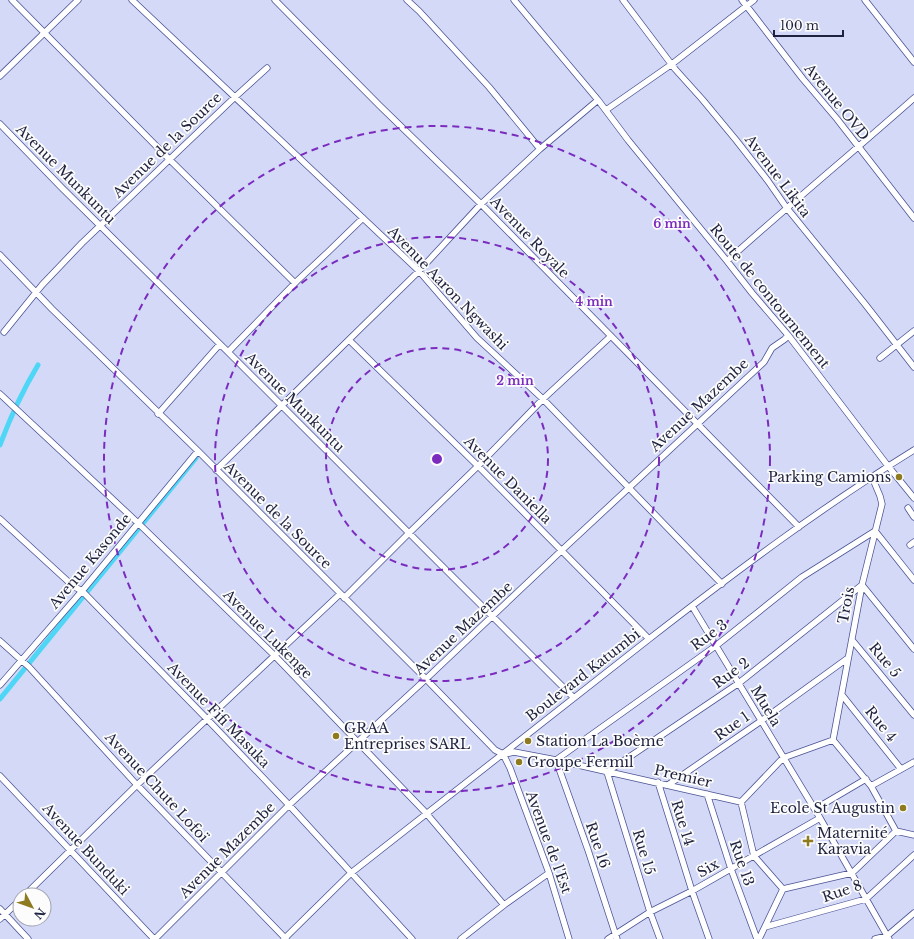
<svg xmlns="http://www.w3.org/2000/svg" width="914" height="939" font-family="'Libre Baskerville',serif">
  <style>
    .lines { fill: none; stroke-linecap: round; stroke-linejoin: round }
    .canal { stroke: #4ed6f6; stroke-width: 5 }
    .minor-casing { stroke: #4b5393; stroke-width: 7 }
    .minor { stroke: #fff; stroke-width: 5.5 }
    .ring { fill: none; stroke: #7b2cbf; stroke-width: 2; stroke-dasharray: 7 5 }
    .poi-dot { fill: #8e7b20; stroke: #fcfcfc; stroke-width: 1.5 }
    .labels { text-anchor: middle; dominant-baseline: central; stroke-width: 3.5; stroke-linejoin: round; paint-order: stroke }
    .street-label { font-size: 14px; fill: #1e223e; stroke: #fcfcfc }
    .poi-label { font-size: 14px; fill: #1e223e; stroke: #fcfcfc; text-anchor: start }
    .centre { fill: #7b2cbf; stroke: #fcfcfc; stroke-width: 2 }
    .ring-label { font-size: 12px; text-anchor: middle; font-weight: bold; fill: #7b2cbf; stroke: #fcfcfc; stroke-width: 3.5; stroke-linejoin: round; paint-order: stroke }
  </style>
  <rect width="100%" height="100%" fill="#d3d9f7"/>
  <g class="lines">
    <path class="canal" d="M0,445C10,418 23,390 38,365
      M0,699L196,458"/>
    <g class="minor-casing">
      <path id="minor" d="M12,0L171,161L295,283
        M132,0L419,271L477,338L543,399L722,584
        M275,0L380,106L481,204L799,527
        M407,0L419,11L489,87L540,149
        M514,0L598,100L628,140L727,261L752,293L788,335L888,466L914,498
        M623,0L675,69L702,99L736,140L768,181L786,207L865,304L914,367
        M742,0L803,79L837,119L914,218
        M865,0L914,62
        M0,76L78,0
        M606,110L672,64L754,0
        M0,124L62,188L228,352L574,698
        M0,255L52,309L198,451L426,679L495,750L503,754
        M727,261C789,205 852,153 914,98
        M4,332L42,285L82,243L235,97L267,68
        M349,340L478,466L649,639
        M228,352L297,281L328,252L363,218
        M880,358L914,331
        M0,394L138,523L275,656L426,813L504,905
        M158,414L220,344
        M216,470L419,271L481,204L540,149L598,100
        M908,508L914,517
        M0,519L73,586L82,591L86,595L207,719L289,805L412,939
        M910,545L914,542
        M344,598L409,533L478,466L543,399L611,336
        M692,606L820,818L889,939
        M852,640L914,715
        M0,641L29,667L137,785L286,939
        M0,685L82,591L198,451
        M842,695L901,769
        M833,740L871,786L896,831L852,873L783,889L754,856L741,802L783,758Z
        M833,740L862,585L882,504L880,496L872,477
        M503,754L510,768L549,873L569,939
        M505,754L514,752L556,760L741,802
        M0,776L154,939
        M658,782L692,891L709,939
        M668,785L761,721L848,658
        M871,786L914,762
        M707,794L731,869L757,939
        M815,809L866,779
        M896,831L914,835
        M25,895L137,785L340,594
        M0,909L28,939
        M0,919L20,900
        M765,927L866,899L914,855
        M155,939L289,805L426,679L561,551L764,362L772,348L785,339L788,335
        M284,939L351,873L649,639C735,572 822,507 914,450
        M461,939L504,905L549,873
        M608,939L650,912L692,891L820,818
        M617,939L588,850L556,760L717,645L802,577L875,531L914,580
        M660,939L650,912L607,772L739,683L862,585L914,649
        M759,939L783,889
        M875,939L887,936L914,913"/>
    </g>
    <use href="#minor" class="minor"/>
  </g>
  <g class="ring">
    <circle cx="437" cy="459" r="111"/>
    <circle cx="437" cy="459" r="222"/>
    <circle cx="437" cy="459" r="333"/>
  </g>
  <g class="poi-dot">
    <circle cx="899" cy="477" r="4"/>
    <circle cx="336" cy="736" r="4"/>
    <circle cx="528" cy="741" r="4"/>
    <circle cx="519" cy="762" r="4"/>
    <circle cx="903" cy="808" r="4"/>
    <path d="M806 835h4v4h4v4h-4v4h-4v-4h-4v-4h4z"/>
  </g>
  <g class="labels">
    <g class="street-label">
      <text transform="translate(837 102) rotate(51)">Avenue OVD</text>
      <text transform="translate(167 145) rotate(-44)">Avenue de la Source</text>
      <text transform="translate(66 174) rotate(45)">Avenue Munkuntu</text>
      <text transform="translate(778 176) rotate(53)">Avenue Likita</text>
      <text transform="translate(530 237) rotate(46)">Avenue Royale</text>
      <text transform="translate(448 288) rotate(46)">Avenue Aaron Ngwashi</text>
      <text transform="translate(770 296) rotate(51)">Route de contournement</text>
      <text transform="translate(295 402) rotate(45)">Avenue Munkuntu</text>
      <text transform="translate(699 405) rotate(-43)">Avenue Mazembe</text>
      <text transform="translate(508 480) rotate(45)">Avenue Daniella</text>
      <text transform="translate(278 515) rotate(45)">Avenue de la Source</text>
      <text transform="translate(90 561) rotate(-50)">Avenue Kasonde</text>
      <text transform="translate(846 605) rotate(-79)">Trois</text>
      <text transform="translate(463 628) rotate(-43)">Avenue Mazembe</text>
      <text transform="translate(268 634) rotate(45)">Avenue Lukenge</text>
      <text transform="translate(709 635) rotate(-37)">Rue 3</text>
      <text transform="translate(885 660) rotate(50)">Rue 5</text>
      <text transform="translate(731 673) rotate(-36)">Rue 2</text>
      <text transform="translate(583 675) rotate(-38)">Boulevard Katumbi</text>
      <text transform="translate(766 706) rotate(59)">Muela</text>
      <text transform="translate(219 715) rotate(46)">Avenue Fifi Masuka</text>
      <text transform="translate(881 724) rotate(51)">Rue 4</text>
      <text transform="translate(732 726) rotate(-35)">Rue 1</text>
      <text transform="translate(683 776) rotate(13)">Premier</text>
      <text transform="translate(157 787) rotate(47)">Avenue Chute Lofoï</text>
      <text transform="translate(683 823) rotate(73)">Rue 14</text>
      <text transform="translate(549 842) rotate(70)">Avenue de l'Est</text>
      <text transform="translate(598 845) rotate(71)">Rue 16</text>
      <text transform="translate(86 849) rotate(47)">Avenue Bunduki</text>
      <text transform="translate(227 850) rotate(-45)">Avenue Mazembe</text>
      <text transform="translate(644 852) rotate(73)">Rue 15</text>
      <text transform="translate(742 863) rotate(71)">Rue 13</text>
      <text transform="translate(708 868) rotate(-30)">Six</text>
      <text transform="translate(842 891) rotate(-19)">Rue 8</text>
    </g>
    <g class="poi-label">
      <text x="891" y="477" text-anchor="end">Parking Camions</text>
      <text x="344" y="728">GRAA<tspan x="344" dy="16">Entreprises SARL</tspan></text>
      <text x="536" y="741">Station La Boème</text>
      <text x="527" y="762">Groupe Fermil</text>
      <text x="895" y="808" text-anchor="end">Ecole St Augustin</text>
      <text x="817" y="833">Maternité<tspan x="817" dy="16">Karavia</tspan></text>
    </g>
  </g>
  <circle cx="437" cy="459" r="6" class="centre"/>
  <g class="ring-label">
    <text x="672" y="228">6 min</text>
    <text x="594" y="306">4 min</text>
    <text x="515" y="385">2 min</text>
  </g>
  <g transform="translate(32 907) rotate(131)"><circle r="19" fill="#fcfcfc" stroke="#a3a5b0"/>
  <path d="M0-3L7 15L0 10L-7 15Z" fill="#8e7b20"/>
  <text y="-6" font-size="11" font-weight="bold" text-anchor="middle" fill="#1e223e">N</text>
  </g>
  <path d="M774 30v6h69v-6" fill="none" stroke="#1e223e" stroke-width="2"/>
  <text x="780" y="30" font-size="12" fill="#1e223e" stroke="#fcfcfc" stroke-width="3" paint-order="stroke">100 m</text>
</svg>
